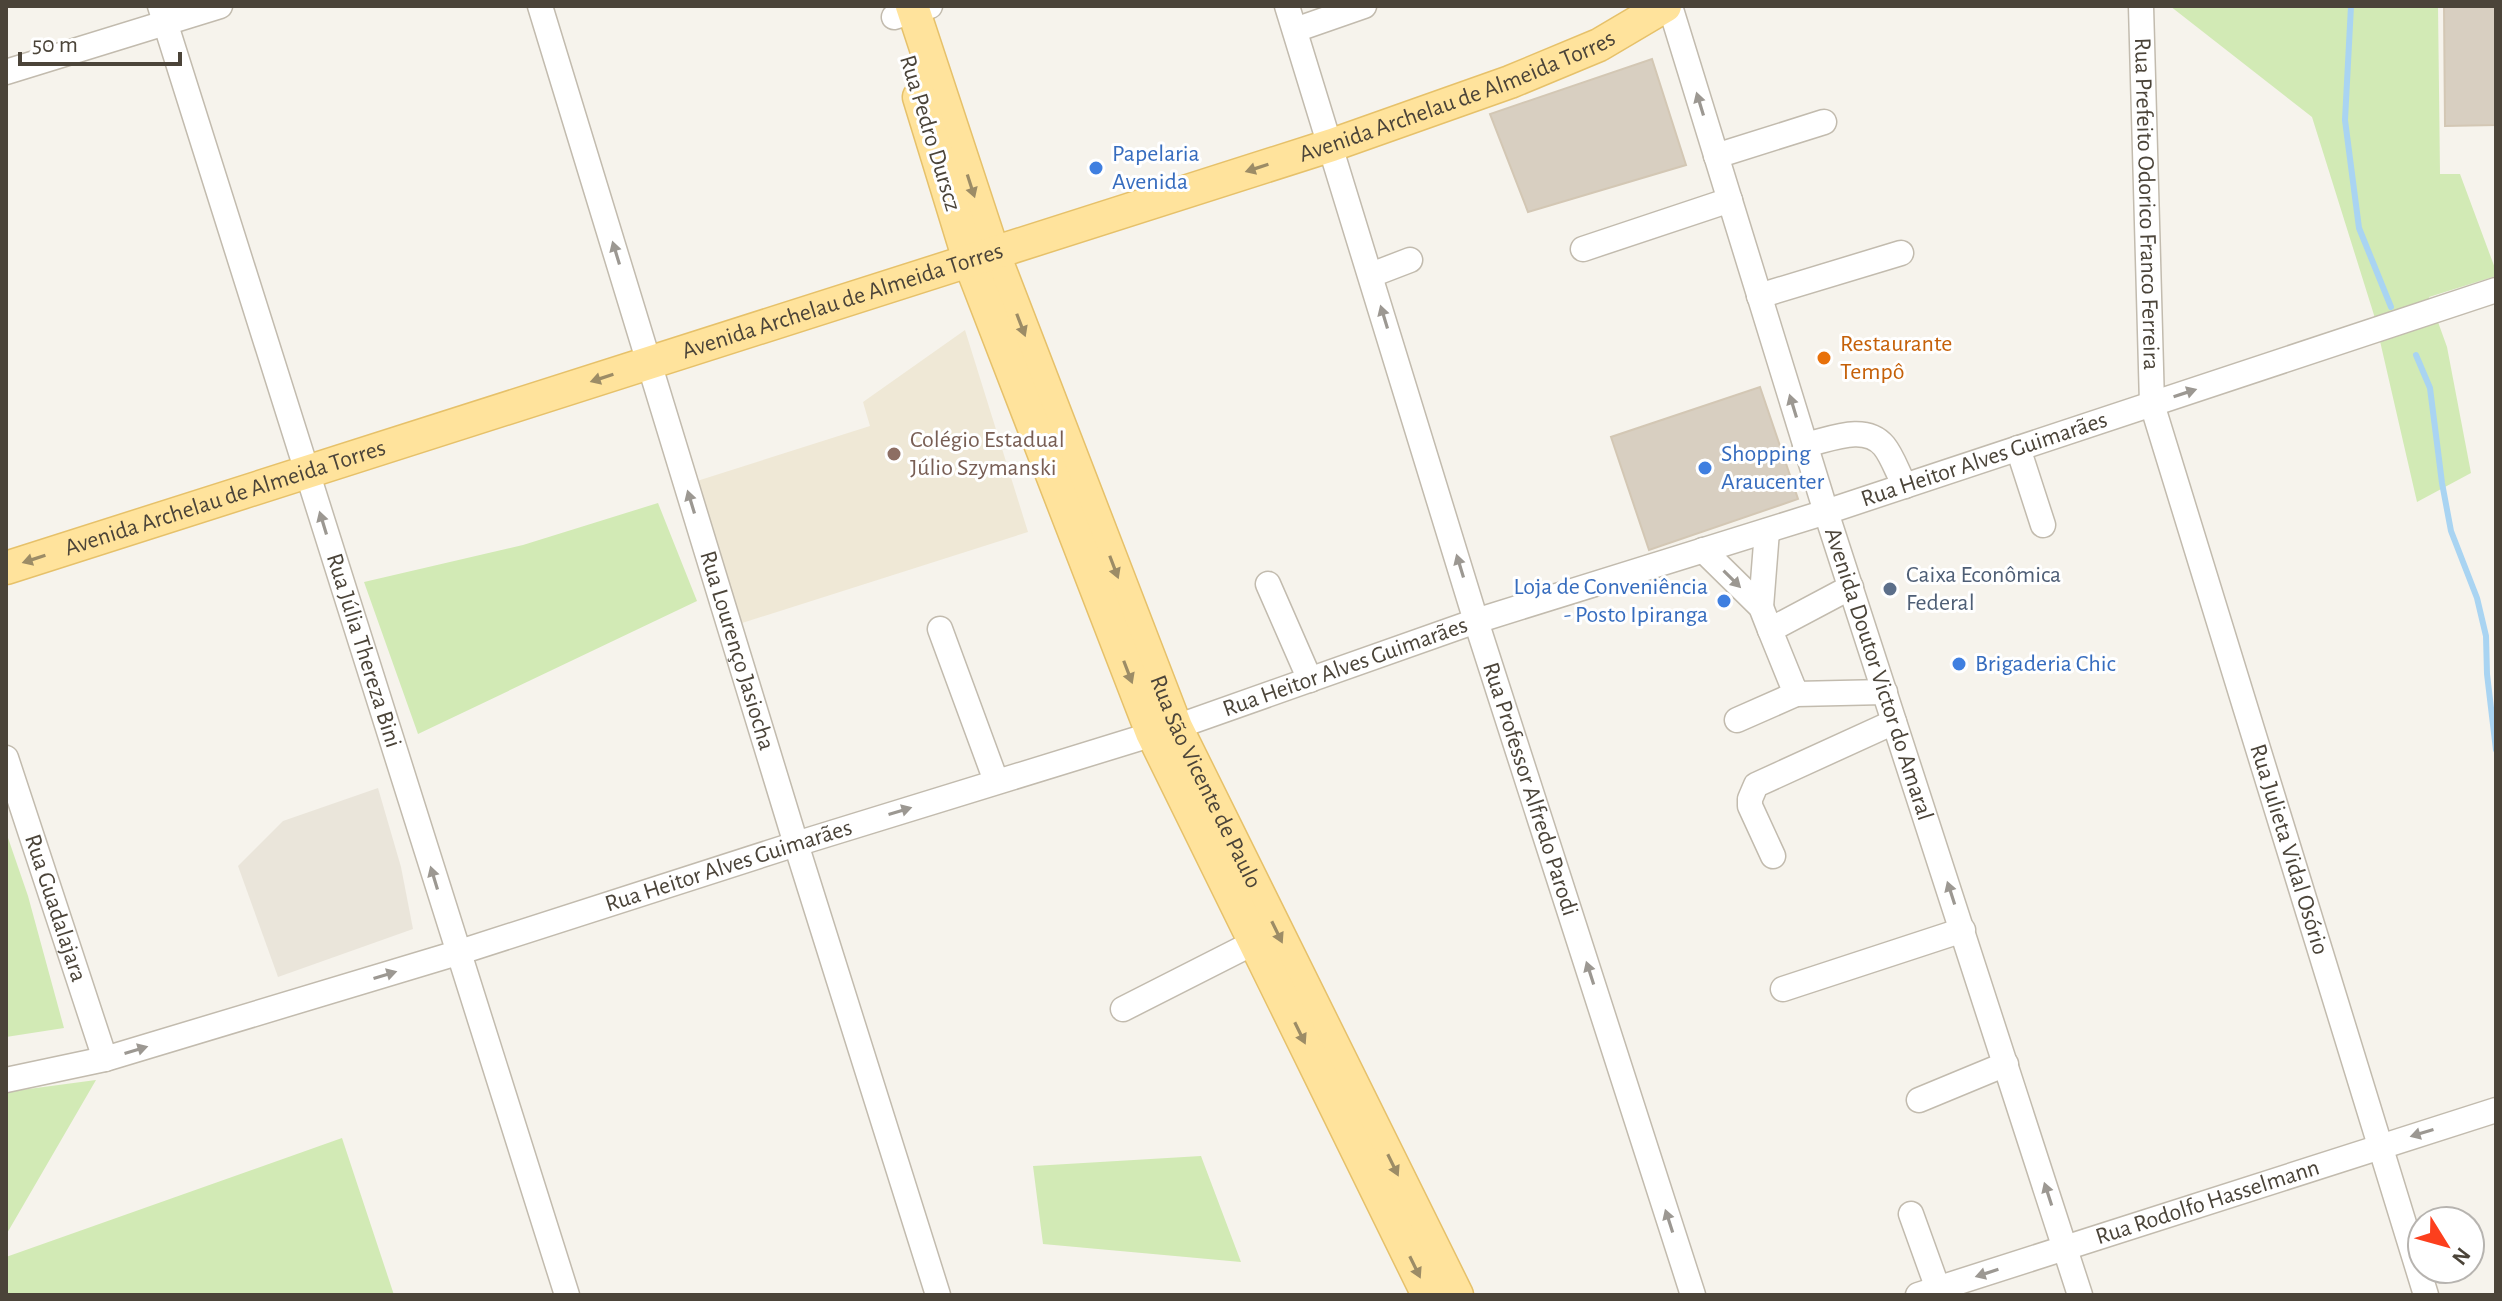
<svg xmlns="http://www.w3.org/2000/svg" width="2502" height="1301" font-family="'Alegreya Sans',sans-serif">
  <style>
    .residential { fill: #eae5da }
    .education { fill: #efe8d6 }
    .green { fill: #d2eab5 }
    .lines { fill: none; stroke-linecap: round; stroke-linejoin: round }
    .stream { stroke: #a9d4f2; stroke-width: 6 }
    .building { fill: #d8cfc1; stroke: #d3c7b4; stroke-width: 2 }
    .minor-casing { stroke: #c2bbae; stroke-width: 27 }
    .major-casing { stroke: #e6c16a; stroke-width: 35 }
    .minor { stroke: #fff; stroke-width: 24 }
    .major { stroke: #ffe39c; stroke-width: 32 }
    .oneway { fill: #9c9892 }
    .oneway2 { fill: #9c8c66 }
    .shop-dot { fill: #3f7fe0; stroke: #fff; stroke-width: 3 }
    .food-dot { fill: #e8710a; stroke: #fff; stroke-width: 3 }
    .education-dot { fill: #8d6e63; stroke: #fff; stroke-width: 3 }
    .service-dot { fill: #5c6f8a; stroke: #fff; stroke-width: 3 }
    .labels { text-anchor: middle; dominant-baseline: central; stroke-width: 6; stroke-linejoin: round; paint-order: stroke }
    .street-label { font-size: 24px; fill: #4b4439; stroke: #fff }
    .shop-label { font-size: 24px; fill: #366cbe; stroke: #fff; text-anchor: start }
    .food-label { font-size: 24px; fill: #c56008; stroke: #fff; text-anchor: start }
    .education-label { font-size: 24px; fill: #785e54; stroke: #fff; text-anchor: start }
    .service-label { font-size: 24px; fill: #4e5e75; stroke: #fff; text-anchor: start }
  </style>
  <rect width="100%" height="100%" fill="#f6f3ec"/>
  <path class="residential" d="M378,788L401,867L413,929L278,977L238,866L283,821Z"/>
  <path class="education" d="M965,330L1028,532L742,623L697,481L870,426L863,402Z"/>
  <path class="green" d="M2170,6H2438L2440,174H2460L2496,271V276L2429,297L2447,347L2471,473L2417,502L2374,315L2312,117Z
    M658,503L697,601L418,734L364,582L523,545Z
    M6,832L28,896L64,1028L6,1037Z
    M96,1080L6,1235V1092Z
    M342,1138L394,1295H6V1257Z
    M1201,1156L1241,1262L1043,1244L1033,1166Z"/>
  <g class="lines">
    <path class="stream" d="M2351,6L2345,120L2359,228L2391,307
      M2416,355L2430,388L2442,483L2451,531L2477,598L2486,636L2487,674L2496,750"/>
  </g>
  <path class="building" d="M2444,6H2496V125L2445,126Z
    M1652,59L1686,165L1528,212L1490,114Z
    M1760,387L1798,499L1649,550L1611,437Z"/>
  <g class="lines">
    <g class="minor-casing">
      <g id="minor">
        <path id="s1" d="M160,6L567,1295"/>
        <path id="s2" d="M540,6L796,844L938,1295"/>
        <path id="s3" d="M1287,6L1476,621L1693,1295"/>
        <path id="s4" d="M1670,6L1826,512L2080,1295"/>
        <path id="s5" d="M2141,6L2152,404L2426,1295"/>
        <path d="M894,17L930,6"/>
        <path d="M1295,30L1364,6"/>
        <path d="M6,72L220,6"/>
        <path d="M1716,156L1824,122"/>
        <path d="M1583,249L1730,200"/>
        <path d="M1371,275L1410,260"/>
        <path d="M1759,296L1901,253"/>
        <path d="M1805,445C1829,440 1865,423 1884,446C1893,457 1898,474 1905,486"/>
        <path d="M2018,448L2043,525"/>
        <path d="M1703,550L1761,607L1770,630"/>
        <path d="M1268,584L1310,680"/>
        <path d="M1851,587L1770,630L1796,694L1885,692"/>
        <path d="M1761,607L1767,531"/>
        <path d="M940,629L996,781"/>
        <path d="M1737,720L1796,694"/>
        <path id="s6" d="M6,758L105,1059"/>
        <path d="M1773,856L1750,806V799L1756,785L1894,722"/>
        <path d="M1783,989L1963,930"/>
        <path d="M1123,1009L1255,942"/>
        <path id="s7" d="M6,1080L105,1059L457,953L796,844L1176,727L1476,621L1826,512L2496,290"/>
        <path d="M1919,1100L2006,1064"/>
        <path d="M1911,1214L1938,1289"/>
        <path id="s8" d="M1918,1295L2496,1110"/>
      </g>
    </g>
    <g class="major-casing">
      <g id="major">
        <path id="s9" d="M912,6L993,252L1176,727L1457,1295"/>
        <path d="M919,97L969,260L1152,733L1428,1295"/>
        <path id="s10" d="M6,568L1332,145L1510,82L1599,45L1665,6"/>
      </g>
    </g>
    <use href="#minor" class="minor"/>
    <use href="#major" class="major"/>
  </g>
  <defs><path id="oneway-solid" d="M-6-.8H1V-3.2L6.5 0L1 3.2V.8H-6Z" transform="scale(2)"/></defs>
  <g class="oneway">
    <use href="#oneway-solid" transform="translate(1700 104) rotate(-107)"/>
    <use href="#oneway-solid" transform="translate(616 253) rotate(-107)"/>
    <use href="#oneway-solid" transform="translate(1384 317) rotate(-107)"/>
    <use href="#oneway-solid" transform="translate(2185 393) rotate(-18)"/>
    <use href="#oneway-solid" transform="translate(1793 406) rotate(-107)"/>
    <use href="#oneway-solid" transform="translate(691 502) rotate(-107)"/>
    <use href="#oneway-solid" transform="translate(323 523) rotate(-107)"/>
    <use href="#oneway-solid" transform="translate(1460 566) rotate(-107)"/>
    <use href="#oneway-solid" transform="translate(1732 579) rotate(45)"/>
    <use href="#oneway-solid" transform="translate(900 811) rotate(-17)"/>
    <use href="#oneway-solid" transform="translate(434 878) rotate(-107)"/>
    <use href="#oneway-solid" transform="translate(1951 893) rotate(-108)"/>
    <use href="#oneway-solid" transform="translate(1590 973) rotate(-108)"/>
    <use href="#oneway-solid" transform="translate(385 975) rotate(-17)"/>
    <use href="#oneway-solid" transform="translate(136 1050) rotate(-17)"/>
    <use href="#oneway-solid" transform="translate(2422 1133) rotate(163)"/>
    <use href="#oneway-solid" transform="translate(2048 1194) rotate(-108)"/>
    <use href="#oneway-solid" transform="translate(1669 1221) rotate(-108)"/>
    <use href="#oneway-solid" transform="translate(1987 1273) rotate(162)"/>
  </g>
  <g class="oneway2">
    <use href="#oneway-solid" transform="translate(1257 168) rotate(162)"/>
    <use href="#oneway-solid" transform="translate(971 186) rotate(72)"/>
    <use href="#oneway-solid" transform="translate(1021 325) rotate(69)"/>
    <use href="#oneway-solid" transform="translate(602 378) rotate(162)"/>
    <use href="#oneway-solid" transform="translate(34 559) rotate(162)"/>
    <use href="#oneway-solid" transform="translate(1114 567) rotate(69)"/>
    <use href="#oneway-solid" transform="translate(1128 672) rotate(69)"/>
    <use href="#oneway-solid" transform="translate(1277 932) rotate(64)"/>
    <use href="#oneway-solid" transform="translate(1300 1033) rotate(64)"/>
    <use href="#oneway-solid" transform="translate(1393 1165) rotate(64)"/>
    <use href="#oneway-solid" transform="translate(1415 1267) rotate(64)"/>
  </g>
  <g class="shop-dot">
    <circle cx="1096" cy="168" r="8"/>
    <circle cx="1705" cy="468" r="8"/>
    <circle cx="1724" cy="601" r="8"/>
    <circle cx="1959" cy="664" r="8"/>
  </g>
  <circle class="food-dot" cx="1824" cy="358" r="8"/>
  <circle class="education-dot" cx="894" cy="454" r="8"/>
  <circle class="service-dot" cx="1890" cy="589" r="8"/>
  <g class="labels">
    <g class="street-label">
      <text stroke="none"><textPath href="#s10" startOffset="1526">Avenida Archelau de Almeida Torres</textPath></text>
      <text transform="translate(930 133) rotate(73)">Rua Pedro Durscz</text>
      <text stroke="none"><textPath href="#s5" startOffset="198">Rua Prefeito Odorico Franco Ferreira</textPath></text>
      <text stroke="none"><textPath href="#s10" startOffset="878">Avenida Archelau de Almeida Torres</textPath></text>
      <text stroke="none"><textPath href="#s7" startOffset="2074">Rua Heitor Alves Guimarães</textPath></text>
      <text stroke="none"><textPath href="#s10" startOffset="230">Avenida Archelau de Almeida Torres</textPath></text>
      <text stroke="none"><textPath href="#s1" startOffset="676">Rua Júlia Thereza Bini</textPath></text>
      <text stroke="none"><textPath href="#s2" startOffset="674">Rua Lourenço Jasiocha</textPath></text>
      <text stroke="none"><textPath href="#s7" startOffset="1402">Rua Heitor Alves Guimarães</textPath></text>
      <text stroke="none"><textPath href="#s4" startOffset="700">Avenida Doutor Victor do Amaral</textPath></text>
      <text stroke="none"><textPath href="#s9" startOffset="830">Rua São Vicente de Paulo</textPath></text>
      <text stroke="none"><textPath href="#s3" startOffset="820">Rua Professor Alfredo Parodi</textPath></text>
      <text stroke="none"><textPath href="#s5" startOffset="864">Rua Julieta Vidal Osório</textPath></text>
      <text stroke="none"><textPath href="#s7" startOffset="754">Rua Heitor Alves Guimarães</textPath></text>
      <text stroke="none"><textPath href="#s6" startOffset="158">Rua Guadalajara</textPath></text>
      <text stroke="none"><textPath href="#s8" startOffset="304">Rua Rodolfo Hasselmann</textPath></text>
    </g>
    <g class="shop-label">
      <text x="1112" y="154">Papelaria<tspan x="1112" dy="28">Avenida</tspan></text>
      <text x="1721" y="454">Shopping<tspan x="1721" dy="28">Araucenter</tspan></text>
      <text x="1708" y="587" text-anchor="end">Loja de Conveniência<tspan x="1708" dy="28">- Posto Ipiranga</tspan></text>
      <text x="1975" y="664">Brigaderia Chic</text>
    </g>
    <g class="food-label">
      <text x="1840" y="344">Restaurante<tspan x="1840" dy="28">Tempô</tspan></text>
    </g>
    <g class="education-label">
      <text x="910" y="440">Colégio Estadual<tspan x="910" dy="28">Júlio Szymanski</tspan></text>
    </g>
    <g class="service-label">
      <text x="1906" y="575">Caixa Econômica<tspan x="1906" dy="28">Federal</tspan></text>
    </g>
  </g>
  <rect width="2502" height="1301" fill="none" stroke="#4b4439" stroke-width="16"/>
  <g transform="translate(2446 1245) rotate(127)"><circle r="38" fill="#ffffff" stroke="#b7b4b0" stroke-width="2"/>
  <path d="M0-6L14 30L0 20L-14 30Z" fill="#fc3f1d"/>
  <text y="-12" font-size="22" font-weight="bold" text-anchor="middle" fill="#4b4439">N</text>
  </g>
  <path d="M20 52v12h160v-12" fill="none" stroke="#4b4439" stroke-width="4"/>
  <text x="32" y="52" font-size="24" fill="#4b4439" stroke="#ffffff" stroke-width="6" paint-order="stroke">50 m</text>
</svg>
